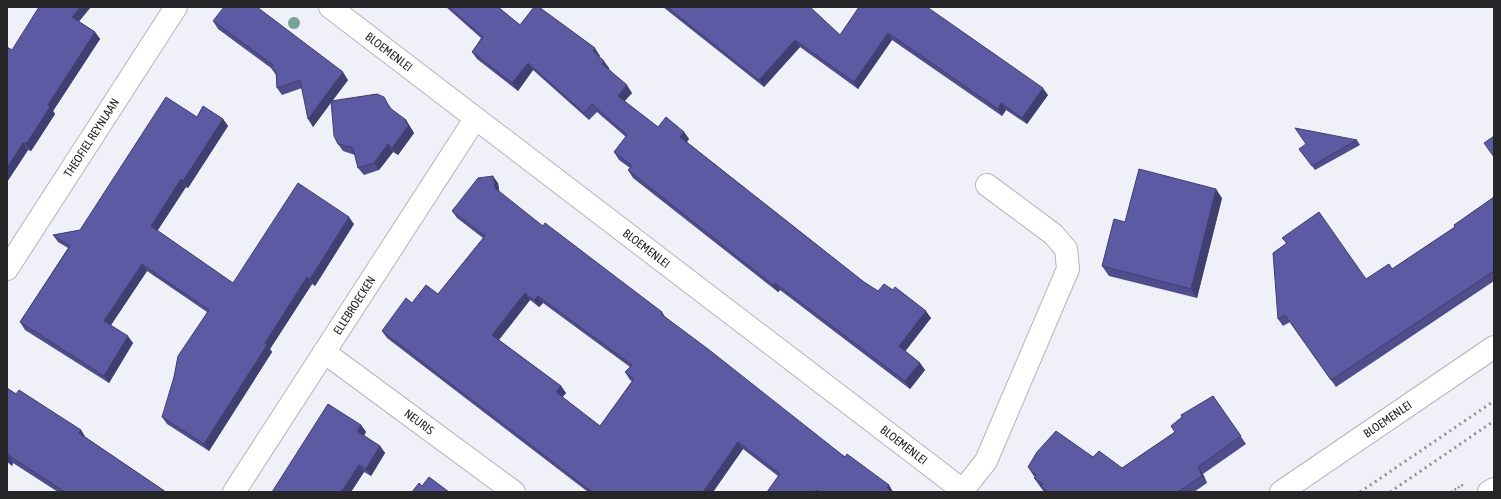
<svg xmlns="http://www.w3.org/2000/svg" width="1501" height="499" font-family="'Asap Condensed',sans-serif">
  <style>
    .lines { fill: none; stroke-linecap: round; stroke-linejoin: round }
    .minor-casing { stroke: #b4b4bb; stroke-width: 24 }
    .path { stroke: #919297; stroke-width: 2.5; stroke-dasharray: 2 2; stroke-linecap: butt }
    .minor { stroke: #fff; stroke-width: 22 }
    .rail { stroke: #909196; stroke-width: 3; stroke-dasharray: 2 4; stroke-linecap: butt }
    .tree { fill: #78a297 }
    .wall { fill: #4f4d8b; fill-rule: evenodd }
    .shaded-wall { fill: #403f71 }
    .building { fill: #5c5aa2; stroke: #403f71; fill-rule: evenodd }
    .labels { text-anchor: middle; dominant-baseline: central; stroke-width: 4; stroke-linejoin: round; paint-order: stroke }
    .street-label { font-size: 12px; fill: #262629; stroke: #f0f1f8 }
  </style>
  <rect width="100%" height="100%" fill="#f0f1f8"/>
  <g class="lines">
    <g class="minor-casing">
      <g id="minor">
        <path id="s1" d="M330,7L965,492"/>
        <path id="s2" d="M7,269L176,7"/>
        <path id="s3" d="M324,352L514,492"/>
        <path d="M963,490L986,461L1068,269L1066,249L1053,234L987,185"/>
        <path id="s4" d="M234,492L475,119"/>
        <path id="s5" d="M1281,492L1494,347"/>
        <path d="M1489,492L1494,489"/>
      </g>
    </g>
    <path class="path" d="M1451,492L1464,484"/>
    <use href="#minor" class="minor"/>
    <path class="rail" d="M1360,492L1494,401
      M1390,492L1494,421"/>
  </g>
  <circle class="tree" cx="294" cy="23" r="6"/>
  <path class="wall" d="M446,7H498L520,25L600,56L599,57L609,68V69L632,93L624,101L658,127L684,132L689,139L687,142L864,282L878,291L931,318L905,351L920,363L925,370L910,389L780,290L778,292L633,178L628,170L630,168L619,160L614,152L626,137L597,112L589,120L533,70L518,91L477,59L472,52L481,38Z
    M663,7H810L840,35L859,7L1048,95L1027,124L1006,110L1002,116L892,40L858,89L800,47L764,87Z
    M213,21L348,80L332,101L389,105L392,110L406,120L414,133L398,155L393,152L379,170L364,175L358,168L355,155L343,151L338,144L331,102L313,127L302,88L282,95L277,88L276,75L271,68L218,29Z
    M79,22L95,32L100,39L53,111L55,114L37,142L31,151L28,150L7,182L12,50Z
    M197,117L223,119L228,126L188,188L186,187L157,231L233,283L354,224L315,286L312,284L270,349L272,352L209,451L167,424L162,417L207,312L147,271L111,325L133,343L109,383L25,330L20,322L68,248L58,242L53,235L80,230Z
    M1357,140L1360,145L1315,170L1299,149Z
    M498,183L499,192L539,223L662,312L666,318L841,454L889,485L893,492H767L778,476L743,449L713,492H588L387,338L382,331L412,303L438,294L483,238L457,218L452,211ZM530,300L539,307L543,303L630,367L625,372L630,380L632,381L600,426L562,397L566,393L561,386L499,340Z
    M1494,197V281L1336,387L1290,322L1283,326L1278,319L1286,243L1282,238L1366,279L1392,269L1455,227Z
    M1222,198L1197,298L1109,276L1102,266L1125,222Z
    M7,388L16,394L81,430L85,437L166,492H58L13,463L12,466L7,462Z
    M1213,396L1246,444L1203,474L1207,483L1194,492H1044L1034,478L1035,477L1033,475L1028,467L1093,457L1122,468L1175,432Z
    M361,425L366,432L364,436L380,446L385,453L371,476L364,472L351,492Z"/>
  <path class="shaded-wall" d="M80,7H91L77,24L72,17Z
    M95,32L100,39L53,111L55,114L31,151L26,144L48,105Z
    M888,33L892,40L858,89L854,82Z
    M795,40L800,47L764,87L759,80Z
    M595,48L600,56L598,58L593,51Z
    M604,61L609,68L608,71L602,64Z
    M528,63L533,70L518,91L512,83Z
    M343,72L348,80L313,127L308,119Z
    M627,85L632,93L623,103L618,96Z
    M1043,88L1048,95L1027,124L1022,118Z
    M1001,103L1006,110L1002,116L998,109Z
    M223,119L228,126L188,188L183,181Z
    M406,120L414,133L398,155L392,148Z
    M684,132L689,139L685,144L680,137Z
    M23,143L28,150L7,182V168Z
    M388,144L393,152L379,170L374,163Z
    M493,176L498,183L500,195L495,188Z
    M181,179L186,187L156,233L151,226Z
    M1216,189L1222,198L1197,298L1191,289Z
    M349,217L354,224L315,286L310,279Z
    M142,264L147,271L109,328L104,321Z
    M307,277L312,284L270,349L272,352L209,451L204,444L265,343Z
    M775,283L780,290L778,292L773,285Z
    M525,293L530,300L497,342L492,335Z
    M538,296L543,303L539,307L534,300Z
    M926,311L931,318L904,353L899,346Z
    M128,336L133,343L109,383L104,376Z
    M920,363L925,370L910,389L905,381Z
    M561,386L566,393L561,399L556,392Z
    M361,425L366,432L362,438L357,431Z
    M81,430L86,438L79,433Z
    M738,442L743,449L713,492H703Z
    M380,446L385,453L371,476L366,469Z
    M8,455L13,463L12,466L7,459V457Z
    M359,465L364,472L351,492H341Z
    M1198,467L1203,474L1207,483L1202,476Z
    M889,485L893,492H889L887,488Z"/>
  <path class="building" d="M39,7H80L72,17L95,32L48,105L50,107L32,135L26,144L23,143L7,168V47L12,50Z
    M224,7H257L343,72L308,119L300,80L277,88L276,71L271,67L273,65L213,21Z
    M449,7H498L520,25L534,7H539L595,48L593,51L604,61L602,64L627,85L618,96L658,127L666,117L684,132L680,137L864,282L878,291L884,284L893,290L895,287L926,311L899,346L920,363L905,381L775,283L773,285L628,170L632,166L614,152L627,135L592,104L584,113L528,63L512,83L472,52L483,37Z
    M667,7H810L840,35L859,7H927L1043,88L1022,118L1001,103L998,109L888,33L854,82L795,40L759,80Z
    M377,94L384,97L390,108L406,120L405,122L409,125L392,148L388,144L374,163L358,168L353,148L338,144L334,136L331,101Z
    M166,97L197,117L203,106L223,119L183,181L181,179L151,226L233,283L298,183L349,217L310,279L307,277L265,343L267,345L204,444L162,417L174,377L178,356L209,310L142,264L104,321L128,336L104,376L20,322L70,246L53,235L80,230Z
    M1295,128L1357,140L1312,166L1299,149L1306,144Z
    M1494,136V157L1484,143Z
    M1139,169L1216,189L1191,289L1102,266L1114,219L1125,222Z
    M493,176L495,188L539,223L543,226L545,223L608,271L662,312L661,314L708,349L841,454L845,457L847,454L889,485L887,488L892,492H819L816,490L815,492H767L780,474L738,442L703,492H592L382,331L406,298L412,303L426,285L438,294L485,236L452,211L478,178ZM525,293L534,300L538,296L632,365L625,372L634,379L600,426L556,392L561,386L492,335Z
    M1494,197V271L1331,380L1285,315L1278,319L1273,253L1287,243L1282,238L1319,212L1366,279L1389,264L1392,269L1455,227L1454,225Z
    M7,388L16,394L19,390L81,430L79,433L166,492H65L8,455L7,457Z
    M1213,396L1241,436L1198,467L1202,476L1178,492H1048L1040,486L1043,484L1034,478L1036,475L1028,467L1037,452L1056,431L1093,457L1099,451L1122,468L1175,432L1171,426L1182,417L1181,415Z
    M328,404L361,425L357,431L380,446L366,469L359,465L341,492H272Z
    M429,477L449,492H412L419,483L422,486Z"/>
  <g class="labels">
    <g class="street-label">
      <text stroke="none"><textPath href="#s1" startOffset="74">BLOEMENLEI</textPath></text>
      <text stroke="none"><textPath href="#s2" startOffset="156">THEOFIEL REYNLAAN</textPath></text>
      <text stroke="none"><textPath href="#s1" startOffset="398">BLOEMENLEI</textPath></text>
      <text stroke="none"><textPath href="#s4" startOffset="222">ELLEBROECKEN</textPath></text>
      <text stroke="none"><textPath href="#s5" startOffset="129">BLOEMENLEI</textPath></text>
      <text stroke="none"><textPath href="#s3" startOffset="118">NEURIS</textPath></text>
      <text stroke="none"><textPath href="#s1" startOffset="722">BLOEMENLEI</textPath></text>
    </g>
  </g>
  <rect width="1501" height="499" fill="none" stroke="#262629" stroke-width="16"/>
</svg>
